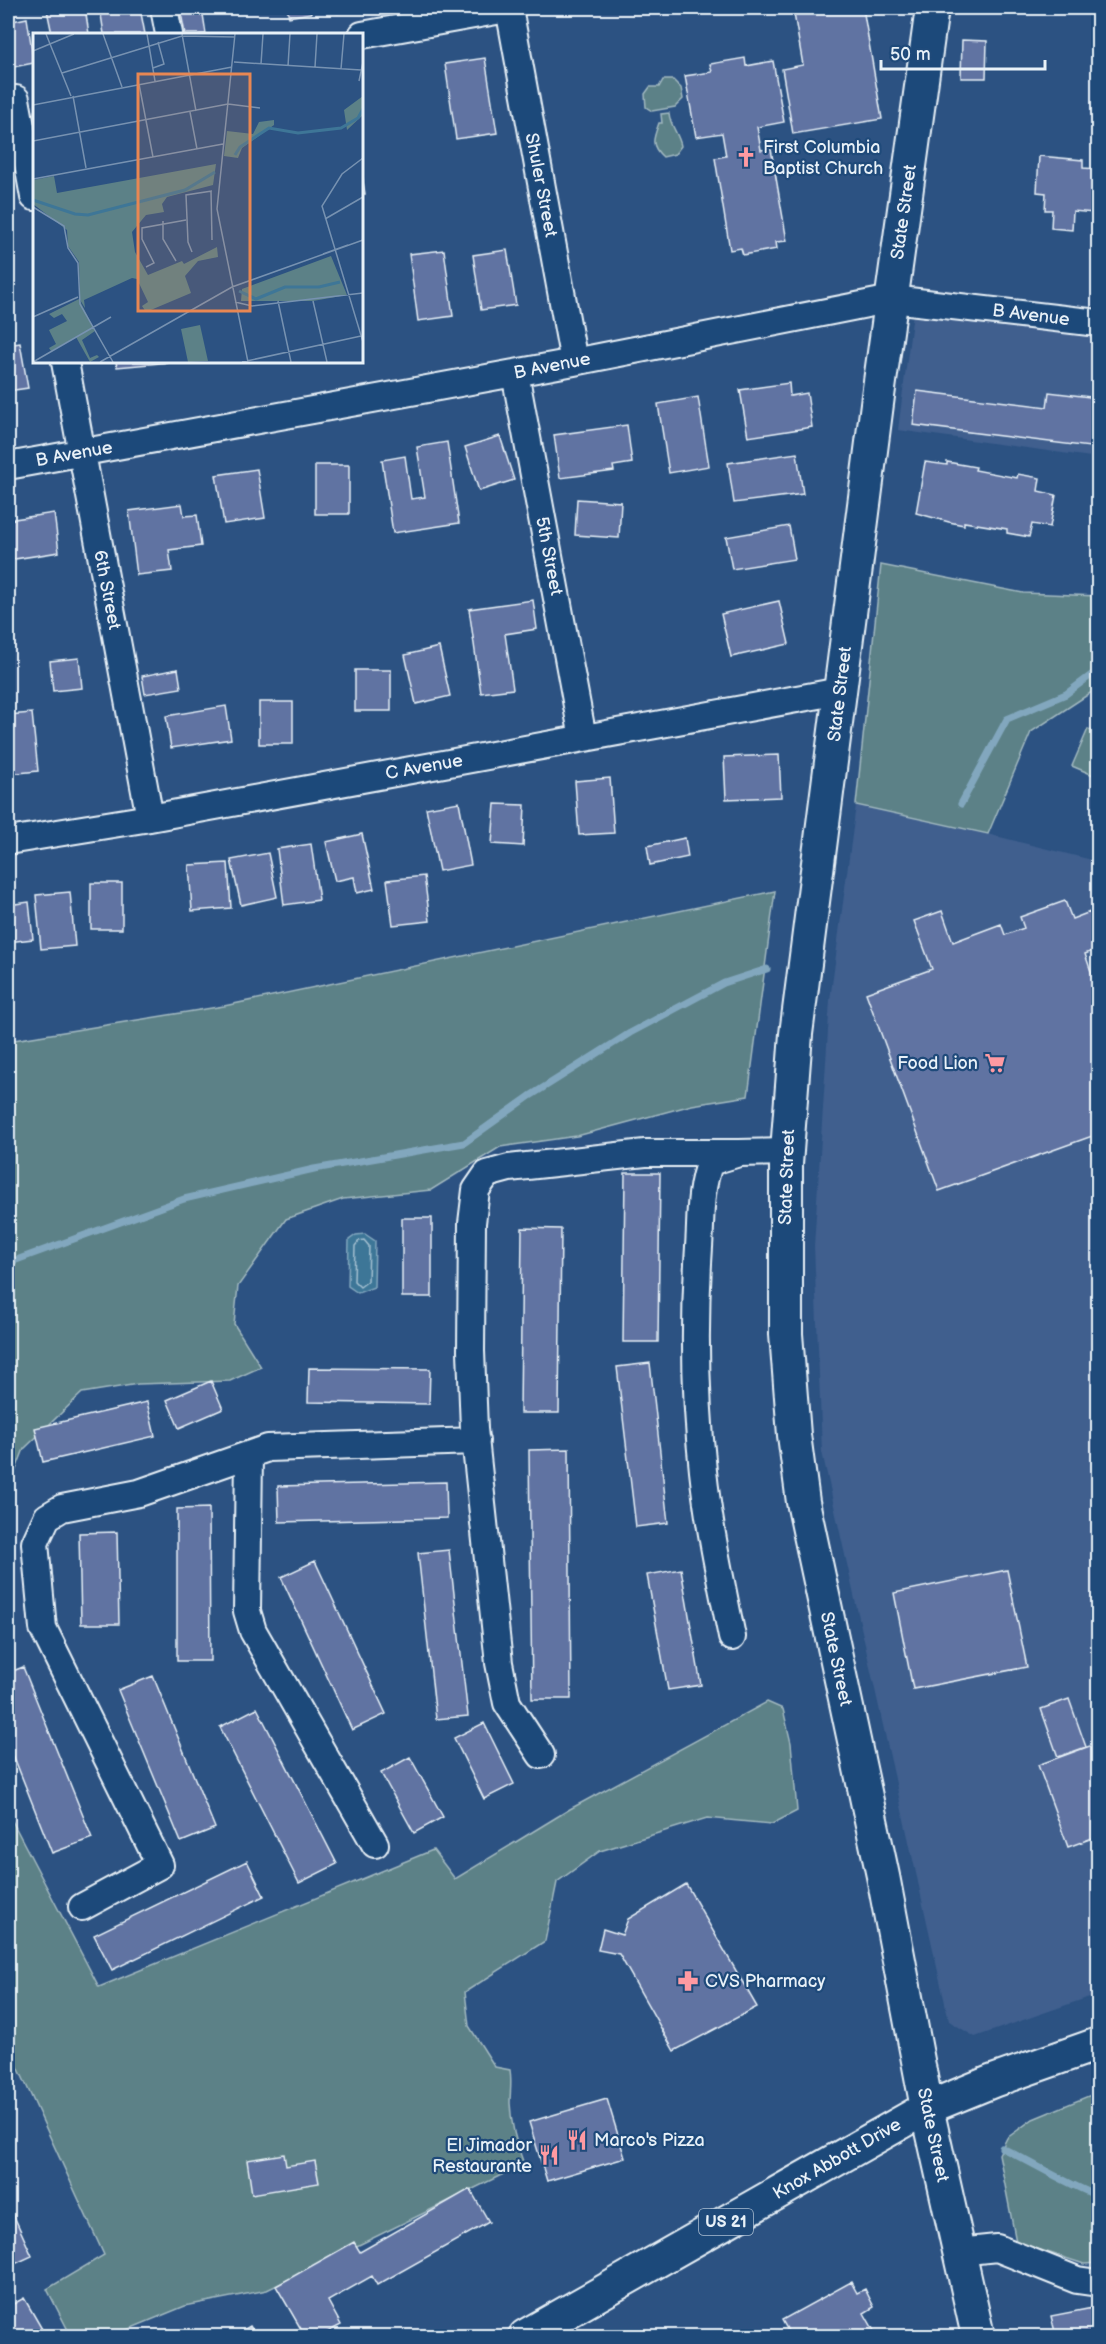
<svg xmlns="http://www.w3.org/2000/svg" width="1106" height="2344" font-family="'Balsamiq Sans',sans-serif">
  <style>
    .built { fill: #3f5f8e }
    .green { fill: #5c8187; stroke: #a2b9c0; stroke-width: 1.5 }
    .water { fill: #3e7697; stroke: #82a7be; stroke-width: 1.5 }
    .lines { fill: none; stroke-linecap: round; stroke-linejoin: round }
    .shore { stroke: #a4c0d1; stroke-width: 1.5 }
    .stream { stroke: #82a7be; stroke-width: 7 }
    .building { fill: #6173a2; stroke: #e8f1f8; stroke-width: 1.5 }
    .minor-casing { stroke: #e8f1f8; stroke-width: 30 }
    .major-casing { stroke: #e8f1f8; stroke-width: 36 }
    .minor { stroke: #1f4a7a; stroke-width: 26 }
    .major { stroke: #1f4a7a; stroke-width: 32 }
    .labels { text-anchor: middle; dominant-baseline: central; stroke-width: 4.5; stroke-linejoin: round; paint-order: stroke }
    .shield { fill: #1f4a7a; stroke: #acbfd2; stroke-width: 1.5 }
    .shield-label { font-size: 16px; font-weight: bold; fill: #e8f1f8 }
    .poi-label { font-size: 18px; fill: #e8f1f8; stroke: #1f4a7a; text-anchor: start }
    .street-label { font-size: 18px; fill: #e8f1f8; stroke: #1f4a7a }
    .inset-river { fill: none; stroke: #3e7697; stroke-width: 3 }
    .inset-road { fill: none; stroke: #7792b1; stroke-width: 1.5 }
    .view { fill: #e88753; fill-opacity: 0.15; stroke: #e88753; stroke-width: 3 }
    .inset-edge { fill: none; stroke: #e8f1f8; stroke-width: 3 }
  </style>
  <rect width="100%" height="100%" fill="#2c5282"/>
  <filter id="ink" filterUnits="userSpaceOnUse"><feTurbulence type="fractalNoise" baseFrequency=".0167" numOctaves="2"/><feDisplacementMap in="SourceGraphic" scale="12" xChannelSelector="R" yChannelSelector="G"/><feConvolveMatrix kernelMatrix="1 2 1 2 8 2 1 2 1" color-interpolation-filters="sRGB"/></filter>
  <g filter="url(#ink)">
    <path class="built" d="M913,313L1098,335V458L898,430Z
      M856,805L943,823L1088,859L1098,863V1994L975,2037L949,2021L822,1452L814,1246L830,1000Z"/>
    <path class="green" d="M663,80H673L681,88L683,99L675,107L652,111L646,107L645,94L650,87H659Z
      M669,113C670,126 679,134 681,146L675,154L663,157C650,145 653,139 659,123H662L661,114Z
      M881,565L1023,593L1098,596V688L1031,732L988,834L856,805Z
      M1088,729L1098,734V777L1072,766Z
      M775,891L748,1096L692,1105L577,1136L500,1147L431,1190L343,1199L286,1219L238,1286L234,1324L261,1367L230,1381L138,1384L82,1393L24,1449L8,1490V1041L224,1006Z
      M767,1702L783,1709L791,1743L797,1811L772,1824L707,1818L600,1851L557,1882L545,1941L465,1992L469,2026L495,2067L510,2070C512,2082 510,2092 510,2103C511,2125 516,2144 524,2164L267,2290L185,2306L112,2336H71L47,2289L104,2255L8,2045V1813L99,1987L433,1850L455,1879L570,1809Z
      M1098,2092V2263L1084,2264L1016,2242L999,2154L1007,2138L1033,2119Z"/>
    <path class="water" d="M365,1234L375,1241L374,1287L358,1293L348,1286L349,1240L356,1235Z"/>
    <g class="lines">
      <path class="shore" d="M364,1240L369,1246L368,1281L360,1287L354,1281L355,1246L359,1241Z"/>
      <path class="stream" d="M961,804L1007,719L1066,694L1098,670
        M8,1263L184,1199L314,1169L464,1143L530,1096L630,1033L724,983L767,969
        M1002,2148C1035,2164 1063,2182 1098,2196"/>
    </g>
    <path class="building" d="M60,8H85L89,34H52L47,10Z
      M100,8H140L145,34H104Z
      M180,8H202L206,34H185Z
      M287,8H310L311,13L289,17Z
      M336,8H358V9L337,13Z
      M793,8H863L882,119L793,134L782,69L803,65Z
      M27,18L34,63L8,68V22Z
      M962,40L987,41L986,78H961Z
      M485,58L497,133L456,139L445,64Z
      M745,58L746,66L773,61L784,122L757,127L761,150L771,149L787,241L776,242L777,249L743,255L741,248L730,250L715,158L726,156L722,133L696,137L685,76L712,72L710,64Z
      M1039,156L1083,160V168L1098,169V209L1094,208V213L1073,211L1072,230L1051,228L1052,210H1045L1046,193L1037,192Z
      M362,175L365,194H362Z
      M444,250L453,316L418,321L409,254Z
      M507,250L516,305L481,310L473,255Z
      M20,343L28,388L8,391V345Z
      M116,362H172L117,367Z
      M789,383L790,396L807,393L812,427L748,437L740,390Z
      M917,391L1047,407L1049,392L1098,398V448L913,425Z
      M698,397L709,466L669,473L658,404Z
      M627,425L632,463L613,466L614,471L560,478L554,435Z
      M500,436L514,480L479,491L465,447Z
      M447,442L459,523L393,533L382,460L405,456L411,499L425,497L417,447Z
      M797,453L803,494L734,503L728,463Z
      M925,462L947,465V462L976,467L975,470L1017,478L1018,474L1040,478L1038,491L1056,495L1050,527L1032,524L1029,537L1007,533V529L964,522V525L949,522L916,513Z
      M315,465H349V514H315Z
      M257,469L265,518L224,524L216,475Z
      M577,499L621,502L619,538L575,535Z
      M182,504L184,516L197,515L201,546L169,550L172,571L137,575L129,511Z
      M54,513L59,552L8,560V520Z
      M789,526L795,559L732,569L726,537Z
      M533,600L537,629L505,634L513,689L481,693L469,609Z
      M779,601L789,644L731,657L721,614Z
      M439,647L450,696L416,704L405,655Z
      M79,658L82,688L53,691L50,661Z
      M178,669L181,688L145,694L142,676Z
      M355,670H391V711H355Z
      M259,702H293V744H259Z
      M226,706L231,739L171,748L166,716Z
      M32,713L38,771L8,774V715Z
      M779,755L781,797L726,799L724,757Z
      M610,778L614,833L579,835L575,781Z
      M459,802L471,865L439,871L426,808Z
      M495,804L525,805L523,846L492,844Z
      M362,834L374,889L357,893L354,877L335,881L326,842Z
      M685,838L688,857L650,865L647,846Z
      M311,844L319,900L284,905L277,849Z
      M268,853L277,897L241,905L231,860Z
      M228,863L231,908L192,911L189,865Z
      M424,876L430,921L393,925L387,880Z
      M91,883H122V929H91Z
      M70,892L75,946L41,949L36,895Z
      M1065,901L1072,919L1090,912L1098,936V949L1085,954L1098,992V1134L939,1191L866,993L932,969L914,921L942,911L953,942L1001,924L1005,935L1024,928L1020,917Z
      M29,902L33,939L8,942V905Z
      M625,1173H660L658,1342H623Z
      M402,1218H432V1297H402Z
      M522,1228L561,1229L559,1413H520Z
      M650,1363L668,1523L636,1527L617,1367Z
      M309,1368L430,1369L429,1404L308,1402Z
      M211,1381L223,1409L179,1428L167,1400Z
      M147,1402L155,1436L43,1462L35,1428Z
      M569,1449L571,1699H532L529,1450Z
      M446,1482L447,1518L279,1522L278,1486Z
      M209,1508L210,1661H177V1509Z
      M117,1532L119,1624H81L79,1533Z
      M449,1550L468,1716L436,1719L418,1553Z
      M315,1561L386,1714L352,1730L281,1577Z
      M681,1569L701,1685L668,1690L647,1575Z
      M1007,1570L1027,1667L913,1689L894,1593Z
      M23,1667L92,1838L52,1853L8,1742V1673Z
      M153,1676L215,1828L181,1842L118,1690Z
      M1069,1699L1086,1747L1058,1757L1041,1709Z
      M257,1708L337,1864L299,1883L220,1727Z
      M484,1723L514,1784L484,1799L454,1738Z
      M1098,1743V1836L1068,1847L1038,1765Z
      M410,1757L443,1817L414,1833L381,1773Z
      M247,1861L264,1896L112,1970L94,1935Z
      M686,1884L757,2007L674,2051L619,1954L598,1950L603,1929L622,1935L628,1919Z
      M607,2099L625,2158L547,2181L529,2122Z
      M284,2154L286,2166L315,2161L319,2183L252,2194L247,2160Z
      M470,2189L489,2222L377,2285L372,2276L328,2301L341,2325L320,2336H305L276,2286L354,2242L360,2252Z
      M8,2203L32,2256L8,2267Z
      M851,2282L857,2293L865,2289L874,2307L864,2313L877,2336H791L782,2320Z
      M24,2298L46,2336H8V2307Z
      M1098,2307V2336H1056L1051,2316Z
      M250,2326L256,2336H233Z"/>
    <g class="lines">
      <g class="minor-casing">
        <path id="minor" d="M164,8L169,34
          M509,8L574,362
          M362,35L513,8
          M16,99L34,197
          M65,362L150,818
          M515,373L583,738
          M8,466L574,362L892,299L1098,323
          M8,841L150,818L840,691
          M249,1455L247,1611L253,1631L375,1844
          M732,1637C721,1582 709,1527 703,1471C695,1397 694,1321 699,1247C701,1219 699,1189 710,1162L739,1153L787,1152
          M541,1755L507,1703L499,1663L474,1429L471,1351L472,1223L476,1190L487,1174L509,1168L645,1153H739
          M82,1907L160,1865L43,1628L35,1543L47,1517L62,1508L139,1493L268,1448L476,1441
          M958,2252L997,2248L1077,2280L1098,2283"/>
      </g>
      <g class="major-casing">
        <path id="major" d="M932,8L878,396L796,1034L786,1164V1334L794,1435L803,1502L883,1876L927,2108L978,2336
          M525,2336L927,2108L993,2081L1098,2044"/>
      </g>
      <use href="#minor" class="minor"/>
      <use href="#major" class="major"/>
    </g>
  </g>
  <defs>
    <g id="church-bare" transform="scale(1.62)"><path d="M-1.2-6h2.4v3.5h3.3v2.4h-3.3V6h-2.4V-.1h-3.3v-2.4h3.3Z" fill="#ff9aa2" stroke="#1f4a7a" stroke-width="2.5" paint-order="stroke"/></g>
    <g id="supermarket-bare" transform="scale(1.62)"><path d="M-6-5.5h2.5l.6 2H6L4.5 2H-2.5L-4.4-4H-6ZM-1.5 3.2a1.3 1.3 0 1 0 .1 0ZM3 3.2a1.3 1.3 0 1 0 .1 0Z" fill="#ff9aa2" stroke="#1f4a7a" stroke-width="2.5" paint-order="stroke"/></g>
    <g id="pharmacy-bare" transform="scale(1.62)"><path d="M-2-6h4v4h4v4h-4v4h-4v-4h-4v-4h4Z" fill="#ff9aa2" stroke="#1f4a7a" stroke-width="2.5" paint-order="stroke"/></g>
    <g id="restaurant-bare" transform="scale(1.62)"><path d="M-5-6h1v4h1v-4h1v4h1v-4h1v5L-1.5 .5V6h-2V.5L-5-1ZM5-6V6H3V1.5H1.5Q1.5-4 5-6Z" fill="#ff9aa2" stroke="#1f4a7a" stroke-width="2.5" paint-order="stroke"/></g>
  </defs>
  <g fill-rule="evenodd">
    <use href="#church-bare" x="746" y="157"/>
    <use href="#supermarket-bare" x="995" y="1063"/>
    <use href="#pharmacy-bare" x="688" y="1981"/>
    <use href="#restaurant-bare" x="577" y="2140"/>
    <use href="#restaurant-bare" x="549" y="2155"/>
  </g>
  <g class="labels">
    <rect class="shield" x="699" y="2209" width="54" height="26" rx="4.5"/>
    <g class="shield-label">
      <text x="726" y="2222">US 21</text>
    </g>
    <g class="poi-label">
      <text x="763" y="147">First Columbia<tspan x="763" dy="21">Baptist Church</tspan></text>
      <text x="978" y="1063" text-anchor="end">Food Lion</text>
      <text x="705" y="1981">CVS Pharmacy</text>
      <text x="594" y="2140">Marco's Pizza</text>
      <text x="532" y="2145" text-anchor="end">El Jimador<tspan x="532" dy="21">Restaurante</tspan></text>
    </g>
    <g class="street-label">
      <text transform="translate(541 185) rotate(79)">Shuler Street</text>
      <text transform="translate(904 212) rotate(-82)">State Street</text>
      <text transform="translate(1031 315) rotate(7)">B Avenue</text>
      <text transform="translate(552 366) rotate(-11)">B Avenue</text>
      <text transform="translate(74 454) rotate(-10)">B Avenue</text>
      <text transform="translate(549 556) rotate(79)">5th Street</text>
      <text transform="translate(107 590) rotate(79)">6th Street</text>
      <text transform="translate(840 694) rotate(-83)">State Street</text>
      <text transform="translate(424 767) rotate(-10)">C Avenue</text>
      <text transform="translate(787 1177) rotate(-88)">State Street</text>
      <text transform="translate(836 1659) rotate(78)">State Street</text>
      <text transform="translate(933 2135) rotate(78)">State Street</text>
      <text transform="translate(837 2159) rotate(-30)">Knox Abbott Drive</text>
    </g>
  </g>
  <g transform="translate(33 33)">
    <rect width="330" height="330" fill="#2c5282"/>
    <path d="M330,63V82L314,97L311,77ZM241,87V92L209,115L205,125L191,123L194,98L220,101L226,89ZM183,131L180,152L134,164L129,171L131,179L113,182L99,199L102,219L115,242L149,228L151,231L184,214L185,224L165,228L152,243L158,260L113,279L109,273L115,269L104,246L99,245L51,267L52,275L47,267L46,229L35,213L34,197L0,171V147L21,143L24,160ZM298,223L314,262L280,268H208L209,256ZM46,266L62,298L49,307L57,325L64,322L66,324L57,329L43,304L18,318L16,315L23,311L16,297L34,288L29,281L21,285L16,281ZM167,292L175,328L155,329L148,296Z" fill="#5c8187"/>
    <path class="inset-river" d="M202,122L207,114L236,95L265,100L308,95L325,85L330,76M0,167L42,181L55,182L152,157L182,139M206,258L223,266L252,254H286L307,249"/>
    <path class="inset-road" d="M13,1L38,63M70,1L89,54M114,1L122,48M149,1L163,78M202,1L184,176L215,329M0,18L41,1M201,29L328,37M228,31L230,1M255,33L257,1M282,34L284,1M120,35L131,31L125,9M308,36L311,1M29,40L149,3L202,4M326,48L330,29M106,51L120,124M40,63L53,135M0,72L199,34M157,79L164,116M0,108L195,71L227,75M330,125L309,141L289,173L330,309M0,146L190,111M178,158L179,207M0,174L31,193L35,215L45,230L47,271L80,329M292,186L330,164M130,188V206L143,228M159,219L155,209L153,162L179,158M290,221L315,212M113,234L121,230L109,206V195L153,187M245,268L258,329M280,268L294,329M202,269L219,273L330,260M0,284L45,264M0,329L78,284M67,329L199,254L330,207M209,329L328,303"/>
    <path class="view" d="M105,41H217V278H105Z"/>
    <rect width="330" height="330" class="inset-edge"/>
  </g>
  <rect width="1106" height="2344" fill="none" stroke="#1f4a7a" stroke-width="30"/>
  <rect x="15" y="15" width="1076" height="2314" fill="none" stroke="#e8f1f8" stroke-width="2" filter="url(#ink)"/>
  <path d="M881 60v9h164v-9" fill="none" stroke="#e8f1f8" stroke-width="3"/>
  <text x="890" y="60" font-size="18" fill="#e8f1f8" stroke="#1f4a7a" stroke-width="4.5" paint-order="stroke">50 m</text>
</svg>
